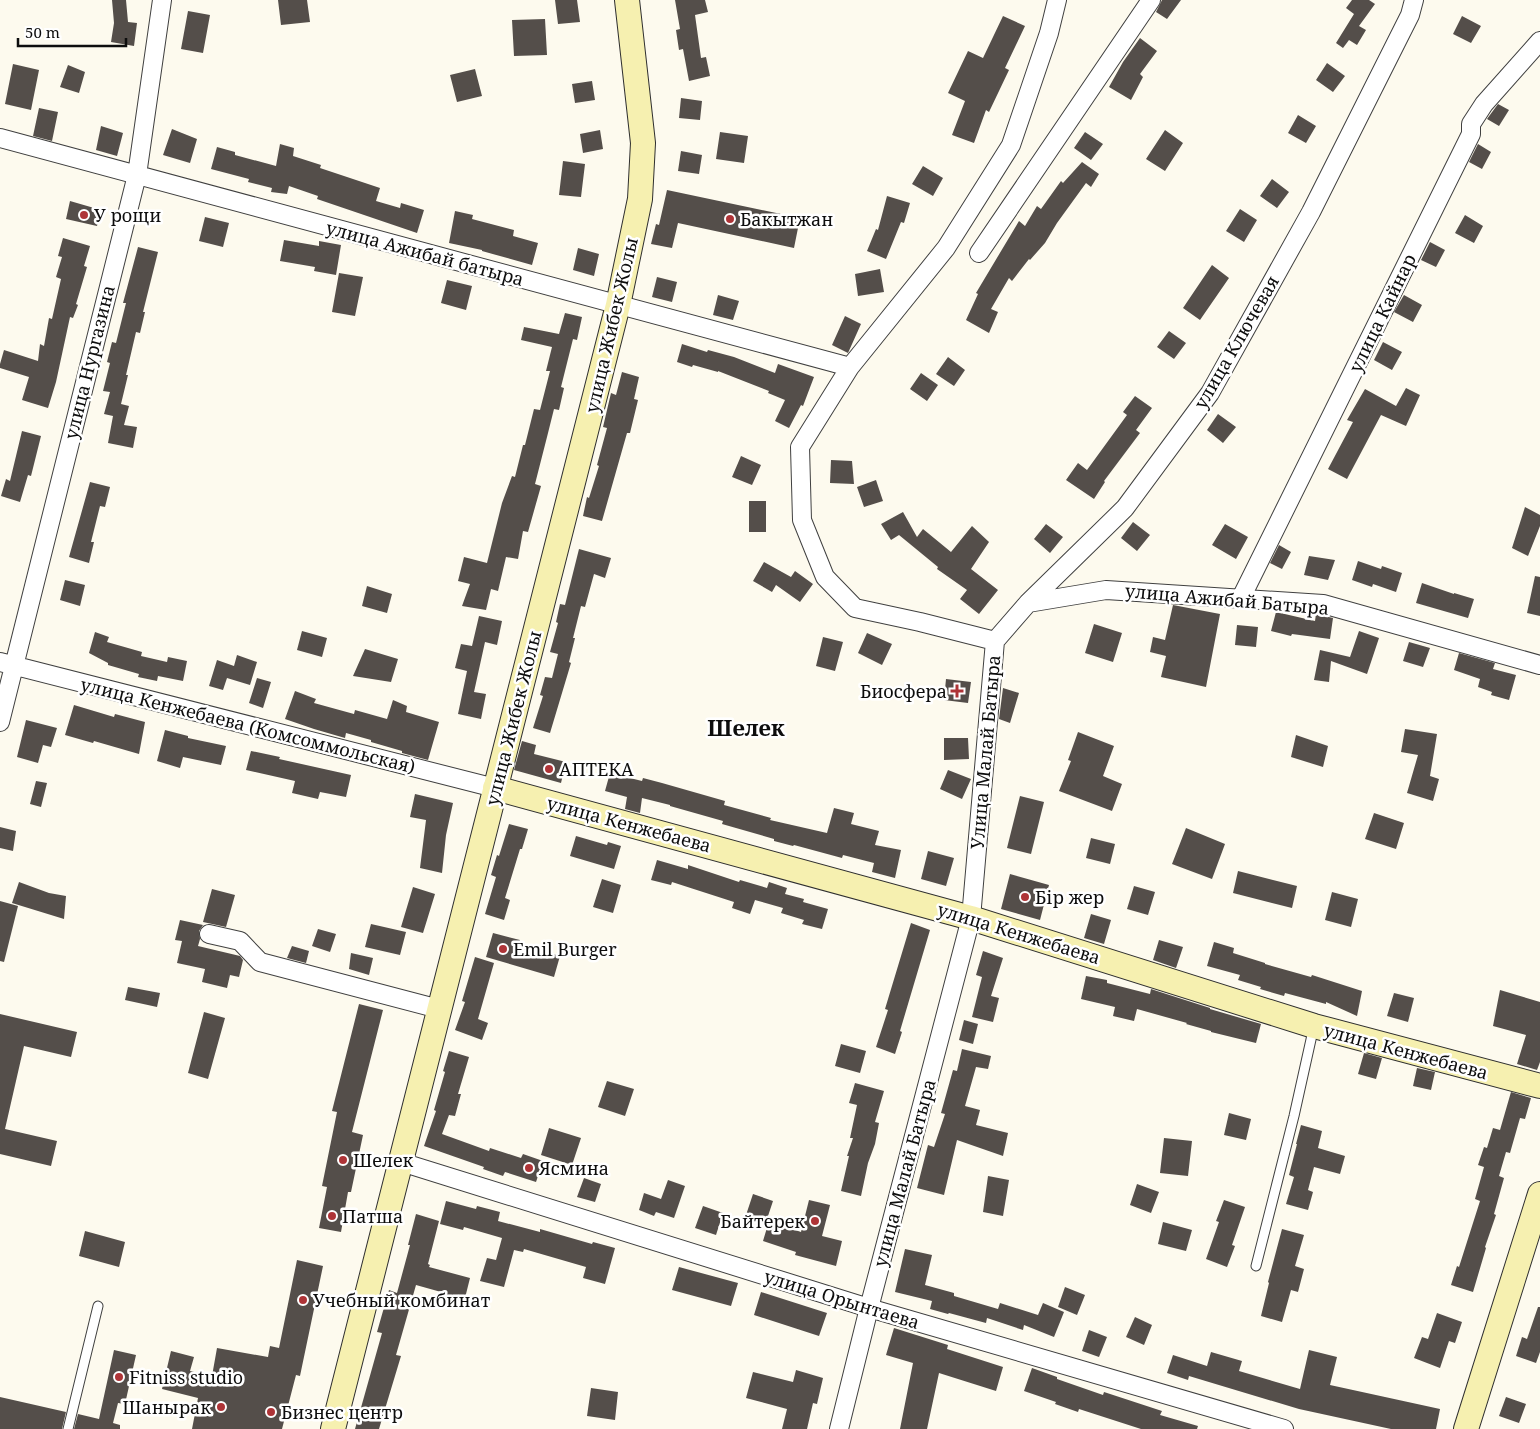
<svg xmlns="http://www.w3.org/2000/svg" width="1540" height="1429" font-family="'Noto Serif',serif">
  <style>
    .building { fill: #544e4a }
    .lines { fill: none; stroke-linecap: round; stroke-linejoin: round }
    .lane-casing { stroke: #404040; stroke-width: 11 }
    .street-casing { stroke: #404040; stroke-width: 20 }
    .secondary-casing { stroke: #2f2f2f; stroke-width: 26 }
    .lane { stroke: #fff; stroke-width: 9 }
    .street { stroke: #fff; stroke-width: 18 }
    .secondary { stroke: #f6f0b0; stroke-width: 24 }
    .poi-dot { fill: #ae3437; stroke: #fff; stroke-width: 2 }
    .labels { text-anchor: middle; dominant-baseline: central; stroke-width: 5; stroke-linejoin: round; paint-order: stroke }
    .poi-label { font-size: 18px; fill: #0d0d0d; stroke: #fff; text-anchor: start }
    .street-label { font-size: 18px; fill: #0d0d0d; stroke: #fff }
    .district-label { font-size: 22px; font-weight: bold; fill: #0d0d0d; stroke: #fff }
  </style>
  <rect width="100%" height="100%" fill="#fdfaee"/>
  <path class="building" d="M112,0H126L128,22L137,23L134,46L111,42L114,23Z
    M278,0H307L310,22L281,25Z
    M555,0H577L580,22L558,24Z
    M675,0H705L708,12L695,15L701,58L706,57L710,76L689,81L683,49L679,50L676,30L680,29Z
    M1162,0H1181L1167,19L1156,12Z
    M1352,0H1369L1375,4L1359,26L1366,30L1357,45L1349,40L1343,48L1336,43L1354,14L1346,8Z
    M188,11L210,15L203,53L181,49Z
    M1003,16L1025,26L1005,68L1009,70L989,112L986,110L974,143L952,135L965,101L948,93L968,51L983,58Z
    M1462,16L1481,26L1471,43L1453,34Z
    M545,19L547,55L514,56L512,20Z
    M1140,38L1157,51L1140,74L1143,77L1131,100L1109,87L1123,62Z
    M1327,63L1345,76L1333,92L1316,80Z
    M13,64L39,70L31,110L5,104Z
    M68,65L85,72L79,93L60,87Z
    M475,69L482,96L457,102L450,75Z
    M592,81L595,100L575,103L572,84Z
    M681,98L702,101L700,120L679,118Z
    M1498,104L1509,110L1499,126L1487,119Z
    M39,108L58,112L52,141L33,136Z
    M1298,115L1316,126L1306,143L1288,133Z
    M101,126L123,133L117,156L96,150Z
    M172,129L197,139L190,163L163,155Z
    M600,130L603,149L583,153L580,134Z
    M1165,130L1183,143L1165,171L1146,159Z
    M720,132L748,136L744,163L716,159Z
    M1085,132L1103,144L1091,160L1074,148Z
    M280,144L294,148L293,156L321,165L320,168L380,188L376,201L400,208L401,203L424,210L417,233L317,199L318,196L289,186L287,194L271,192L272,188L248,182L249,179L211,169L217,147L235,152V155L276,166Z
    M1478,144L1491,152L1482,169L1469,162Z
    M681,151L702,155L699,174L678,171Z
    M563,161L585,164L581,197L559,195Z
    M1082,162L1099,174L1091,187L1086,183L1057,223L1045,243L1030,260L1029,259L1012,281L1009,278L991,309L998,312L989,333L966,320L978,294L976,293L1019,221L1025,226L1037,206L1041,209L1061,181L1063,183Z
    M923,166L943,178L933,196L912,184Z
    M1272,179L1289,192L1277,208L1260,196Z
    M667,190L800,218L794,248L678,223L672,248L651,244L656,224L659,225Z
    M887,196L910,203L904,223L901,222L886,259L867,251L876,229L878,230Z
    M70,201L101,210L97,226L66,219Z
    M1240,209L1257,220L1244,242L1226,231Z
    M455,211L473,215L472,219L514,230L513,236L538,243L532,265L482,251V250L449,243Z
    M1465,215L1483,226L1474,243L1455,233Z
    M205,217L229,223L223,247L199,241Z
    M63,238L90,246L84,266L87,267L76,304L78,305L73,318L70,317L56,382L48,408L22,400L29,377L0,368V364L4,350L38,361L40,344L44,346L49,318L52,319L61,279L56,277L62,257L58,256Z
    M284,240L319,246V241L341,245L336,275L314,271L315,267L280,261Z
    M1430,242L1445,250L1436,267L1421,260Z
    M138,247L158,252L143,312H145L140,333L136,332L126,375H128L121,404L129,406L124,425L137,427L133,448L108,443L113,416L104,414L110,392L103,391L110,363L107,362L112,342L116,343L126,303H123Z
    M578,248L599,254L594,276L573,270Z
    M1212,265L1229,278L1200,320L1183,308Z
    M880,269L884,292L858,296L855,274Z
    M339,273L363,277L355,316L332,312Z
    M657,277L677,282L672,302L652,297Z
    M447,280L472,286L466,310L441,303Z
    M718,295L739,301L733,320L713,315Z
    M1404,295L1422,305L1413,322L1394,312Z
    M565,313L582,317L577,340L573,339L561,387L564,388L559,410L554,409L547,437L535,484L541,486L528,532L523,531L518,559L506,557L498,591L491,589L486,610L462,606L470,584L458,581L464,557L487,563L502,503L512,476L515,477L523,445H525L534,409L540,410L550,371H546L552,347L521,340L524,327L559,334Z
    M845,316L861,324L848,353L832,345Z
    M1169,331L1186,343L1174,359L1157,347Z
    M1383,342L1402,352L1392,370L1374,360Z
    M682,344L707,352L708,350L734,357L775,373L778,364L814,377L803,406L801,405L789,428L775,421L785,400L768,393L769,391L718,371V372L693,365L692,367L677,362Z
    M948,357L965,370L954,386L936,374Z
    M622,372L639,377L634,399L638,400L630,433H627L602,521L583,516L587,497L589,498L599,466L597,465L607,428L603,427L611,393L616,395Z
    M921,373L938,385L927,401L910,389Z
    M1406,388L1420,395L1406,426L1381,415L1347,479L1328,469L1353,422L1347,420L1365,389L1396,406Z
    M1135,396L1152,408L1136,430L1140,433L1104,481L1105,482L1094,499L1066,480L1078,463L1087,470L1127,415L1123,412Z
    M1218,414L1236,427L1223,443L1207,430Z
    M22,431L41,436L31,476L28,475L20,502L1,496L6,479L10,481Z
    M741,456L761,465L752,485L732,477Z
    M831,460L852,461L854,484L830,483Z
    M876,480L883,501L864,507L857,487Z
    M90,482L110,487L105,507L100,506L91,542H94L89,563L69,557Z
    M749,501H766V532H749Z
    M1525,507L1540,515V526L1528,556L1512,548Z
    M903,512L917,537L923,529L951,552L972,526L989,542L971,569L998,590L979,614L960,599L967,590L937,569L938,567L899,535L891,540L881,524Z
    M1133,522L1150,535L1137,551L1121,538Z
    M1046,524L1063,537L1050,553L1034,539Z
    M1225,524L1248,537L1236,559L1212,545Z
    M1279,545L1291,552L1282,569L1270,563Z
    M579,549L611,558L605,578L594,574L585,607L581,606L573,638H575L569,662L571,663L550,733L533,728L543,696L540,695L545,677L552,678L558,654L550,652L558,623L556,622L560,604L565,605Z
    M1309,556L1335,560L1328,580L1304,575Z
    M1358,561L1381,569L1382,566L1402,573L1396,592L1373,584L1372,587L1352,580Z
    M764,562L791,577L795,571L813,584L800,602L776,585L772,592L753,581Z
    M1535,576L1540,577V616L1527,613Z
    M65,580L85,585L80,606L60,600Z
    M1422,583L1454,594V593L1474,599L1468,618L1416,603Z
    M367,586L392,594L387,613L362,606Z
    M1173,605L1220,614L1206,687L1161,677L1166,656L1150,652L1153,637L1165,640Z
    M1276,612L1315,621L1316,614L1333,618L1330,639L1292,634L1291,636L1271,631Z
    M479,616L502,621L497,645L485,642L474,692L486,694L481,719L458,714L467,671L455,668L461,644L472,646Z
    M1094,624L1122,633L1113,662L1085,653Z
    M1237,625L1258,627L1256,647L1235,645Z
    M302,631L327,638L322,657L297,650Z
    M1359,631L1379,638L1367,674L1331,661L1329,682L1314,680L1320,650L1350,657Z
    M95,632L109,637L107,642L142,652L141,656L167,662L168,657L187,661L183,681L158,676L157,681L138,677L139,674L108,665V663L89,653Z
    M867,633L892,644L882,665L858,653Z
    M823,637L843,642L835,671L816,666Z
    M1409,642L1430,648L1423,667L1403,661Z
    M365,649L398,659L391,682L353,676Z
    M1459,653L1495,663L1493,669L1516,675L1509,700L1491,695L1492,692L1478,687L1480,679L1454,670Z
    M237,655L257,662L250,685L227,678L223,690L209,686L217,660L234,666Z
    M257,678L271,682L263,708L249,703Z
    M946,679L971,682L968,703L944,700Z
    M1003,688L1019,693L1010,723L999,719Z
    M295,691L316,699L314,703L354,714L355,710L387,719L393,700L407,706L406,712L439,722L428,760L402,753V751L371,742V740L346,733L345,738L314,729L285,719Z
    M74,705L114,717L115,714L145,722L139,754L94,741L93,743L65,735Z
    M26,720L57,728L51,747L43,745L38,763L17,757Z
    M1405,729L1437,734L1430,776L1439,779L1433,801L1407,793L1418,755L1401,752Z
    M165,730L188,736V738L226,746L221,765L183,757L180,768L157,761Z
    M1078,732L1114,746L1103,776L1122,784L1112,811L1059,791L1071,761L1068,760Z
    M1296,735L1328,746L1323,767L1291,757Z
    M944,738H968L969,759L944,760Z
    M522,741L536,745L534,754L566,762L561,783L514,770Z
    M251,751L280,757L279,759L351,775L346,797L320,792L318,799L292,793L295,781L246,770Z
    M948,770L971,779L962,799L940,789Z
    M610,773L642,781L643,778L662,783L725,801L724,805L771,818L770,820L827,833L834,808L854,813L851,824L879,831L875,845L901,850L895,878L872,872L874,863L843,855L842,858L794,845L793,846L774,841V839L722,824L723,821L670,806V805L642,798L640,813L625,809L627,797L605,791Z
    M36,781L47,783L41,807L30,804Z
    M415,794L453,803L446,835L442,873L420,868L426,820L410,817Z
    M1020,796L1044,802L1031,854L1007,848Z
    M1374,813L1404,823L1396,849L1365,839Z
    M509,824L528,829L522,849H520L505,898L510,900L504,920L485,914L496,877L491,875L497,855L499,856Z
    M0,827L16,831L13,851L0,848Z
    M1186,828L1225,844L1212,879L1172,864Z
    M576,836L607,845L608,842L621,846L614,869L570,856Z
    M1091,838L1115,844L1110,864L1086,858Z
    M928,851L954,858L946,886L921,879Z
    M657,860L688,869V865L739,882L740,880L767,888L769,882L787,888L785,894L804,899L803,902L828,909L822,929L802,924L804,920L781,913L783,908L755,900L750,914L732,908L734,902L672,882L671,885L651,880Z
    M1238,871L1297,886L1292,908L1233,893Z
    M1010,874L1049,885L1040,920L1001,909Z
    M602,879L621,885L613,913L593,907Z
    M19,882L49,893L66,896L64,919L12,903Z
    M1134,886L1155,892L1148,915L1127,909Z
    M413,887L435,894L423,933L401,927Z
    M212,889L235,895L226,927L203,922Z
    M1332,892L1358,899L1351,927L1325,920Z
    M0,901L18,906L4,962L0,961Z
    M1091,914L1111,920L1104,944L1084,938Z
    M180,920L203,925L199,931L200,939L198,946L240,956L243,960L239,977L230,975L227,988L202,982L205,969L177,963L182,941L175,940Z
    M911,923L930,930L900,1031L902,1032L895,1054L876,1047L888,1010L885,1009Z
    M371,924L406,932L400,955L365,947Z
    M318,929L336,934L330,952L312,946Z
    M493,933L520,940L519,944L560,956L554,977L486,957Z
    M1159,940L1183,947L1176,968L1153,960Z
    M1214,942L1234,948L1233,953L1265,963V964L1311,977L1312,975L1362,991L1357,1016L1326,1002V1004L1285,993L1284,996L1260,989L1261,987L1238,980L1240,975L1207,966Z
    M292,946L309,951L306,963L287,958Z
    M983,951L1003,958L991,996L999,998L993,1022L972,1017L982,977L976,975Z
    M351,953L373,958L369,975L349,969Z
    M475,957L494,963L478,1019L488,1023L482,1040L455,1030L465,1002L462,1001Z
    M1086,976L1107,980V983L1150,994L1151,989L1157,991L1210,1008V1009L1261,1024L1256,1043L1211,1032V1031L1186,1024L1187,1023L1137,1009L1134,1021L1113,1016L1115,1007L1081,999Z
    M128,987L160,993L157,1007L125,1000Z
    M1500,990L1540,1002V1062L1537,1070L1517,1064L1526,1035L1493,1026Z
    M1394,993L1414,998L1408,1022L1387,1016Z
    M359,1004L383,1010L352,1132L363,1135L351,1192H348L341,1232L319,1228L327,1187L322,1186L337,1112L332,1111Z
    M204,1012L225,1018L208,1079L188,1073Z
    M0,1014L77,1032L71,1057L24,1046L5,1129L57,1141L51,1166L0,1154Z
    M964,1020L978,1024L973,1044L959,1040Z
    M841,1044L866,1051L860,1073L835,1066Z
    M962,1049L991,1056L988,1069L976,1067L965,1106L980,1110L976,1125L1008,1133L1003,1156L957,1140L944,1195L917,1188L928,1145L934,1147L945,1114L941,1113L953,1070L957,1071Z
    M449,1051L469,1057L458,1094H461L455,1116L449,1115L442,1134L489,1151L490,1148L521,1158L523,1154L543,1161L536,1182L505,1172L503,1176L483,1169L484,1167L424,1146L436,1111L434,1110L445,1072L443,1071Z
    M1364,1053L1382,1058L1376,1079L1358,1074Z
    M1417,1068L1435,1072L1431,1090L1413,1086Z
    M607,1081L634,1089L625,1116L598,1107Z
    M855,1083L884,1091L875,1122L879,1123L875,1144L868,1163L861,1196L841,1191L849,1156H847L853,1138H850L857,1105L849,1103Z
    M1511,1092L1531,1098L1525,1119L1520,1118L1510,1153L1506,1152L1499,1176L1504,1178L1494,1214L1496,1215L1485,1247L1486,1248L1473,1292L1451,1285L1457,1266L1459,1267L1480,1201L1475,1199L1484,1167L1478,1165L1484,1147L1487,1148L1493,1128L1500,1130Z
    M1229,1113L1251,1119L1246,1140L1224,1135Z
    M1301,1125L1322,1131L1318,1148L1345,1156L1340,1174L1314,1167L1308,1190L1313,1192L1308,1210L1286,1204L1294,1177L1289,1175L1297,1144H1296Z
    M549,1128L581,1138L572,1165L541,1155Z
    M1164,1138L1192,1141L1188,1176L1160,1173Z
    M988,1176L1009,1180L1003,1216L983,1212Z
    M584,1178L601,1184L595,1202L577,1197Z
    M668,1180L685,1186L674,1218L656,1212L654,1216L639,1210L644,1193L661,1199Z
    M1137,1184L1159,1192L1151,1213L1130,1205Z
    M753,1194L773,1201L766,1222L746,1215Z
    M809,1200L830,1205L822,1236L842,1241L836,1266L795,1255L796,1252L763,1241L769,1221L801,1232Z
    M1224,1200L1245,1207L1232,1245L1235,1246L1227,1267L1206,1259L1219,1222L1216,1221Z
    M446,1201L476,1209L477,1206L500,1212L498,1221L540,1232V1229L592,1244L593,1242L615,1248L605,1284L583,1278L586,1267L524,1249L523,1252L514,1250L504,1287L480,1281L487,1258L496,1260L502,1238L464,1227L463,1230L440,1224Z
    M703,1206L723,1213L716,1235L695,1228Z
    M416,1214L439,1221L428,1264L430,1265L429,1267L470,1278L464,1302L441,1295V1292L416,1285L396,1355L401,1356L379,1429H355L382,1333L377,1332L389,1290L397,1293L410,1245H408Z
    M1163,1222L1192,1230L1186,1251L1158,1244Z
    M1282,1229L1304,1235L1295,1266L1304,1269L1298,1292L1291,1290L1282,1322L1261,1316L1269,1283L1268,1282Z
    M85,1231L125,1242L119,1267L79,1256Z
    M905,1249L932,1255L925,1285L954,1293V1296L998,1309L1000,1303L1038,1315L1043,1303L1064,1312L1054,1337L1024,1325L1023,1330L987,1318L986,1323L949,1313L948,1314L930,1309L932,1301L895,1292Z
    M297,1260L323,1266L300,1376L296,1375L282,1429H192L198,1398L162,1389L171,1351L194,1357L190,1371L212,1376L217,1348L268,1357L270,1346L279,1348Z
    M679,1267L738,1283L731,1306L672,1290Z
    M1065,1287L1085,1295L1077,1315L1058,1307Z
    M761,1292L827,1313L819,1336L754,1315Z
    M1538,1307H1540V1352L1536,1363L1516,1356L1522,1337L1527,1339Z
    M1437,1313L1462,1322L1455,1343L1449,1341L1440,1368L1414,1358L1422,1337L1428,1339Z
    M1135,1317L1152,1325L1144,1345L1126,1337Z
    M894,1328L948,1345L947,1349L1003,1367L996,1391L939,1373L927,1429H900L913,1363L886,1355Z
    M1089,1330L1107,1337L1099,1357L1082,1351Z
    M114,1350L136,1355L125,1404L118,1403L113,1423L120,1425V1429H74L78,1414L99,1419Z
    M1309,1350L1337,1357L1330,1385L1440,1409L1436,1429H1391L1299,1409L1189,1376L1188,1380L1167,1373L1173,1355L1207,1366L1211,1352L1242,1361L1239,1371L1300,1389Z
    M1032,1368L1057,1377V1379L1103,1395L1104,1392L1162,1411L1160,1415L1198,1426L1197,1429H1141L1079,1409L1078,1412L1055,1404L1056,1402L1024,1391Z
    M796,1370L823,1378L817,1404L813,1403L807,1429H782L787,1409L746,1398L753,1372L793,1382Z
    M591,1388L618,1392L615,1420L587,1416Z
    M0,1397L66,1412L62,1429H0Z
    M1506,1397L1526,1404L1519,1423L1499,1416Z"/>
  <g class="lines">
    <g class="lane-casing">
      <path id="lane" d="M1256,1266L1294,1116L1314,1026
        M68,1429L98,1306"/>
    </g>
    <g class="street-casing">
      <path id="street" d="M0,138L850,367
        M979,253L1151,0
        M1241,598L1471,134V124L1484,104L1540,41
        M1028,603L1106,590L1323,604L1540,665
        M995,641L1028,603L1125,508L1210,393L1311,212L1410,15L1414,0
        M0,662L495,788
        M0,722L137,175L162,0
        M209,934L240,941L260,962L439,1009
        M401,1162L869,1308L1284,1429
        M839,1429L869,1308L971,918L995,641L920,622L855,608L825,577L802,520L800,447L850,367L946,248L1011,145L1049,33L1057,0"/>
    </g>
    <g class="secondary-casing">
      <path id="secondary" d="M495,788L971,918L1314,1026L1540,1086
        M333,1429L618,305L640,199L643,143L627,0
        M1466,1429L1540,1194"/>
    </g>
    <use href="#lane" class="lane"/>
    <use href="#street" class="street"/>
    <use href="#secondary" class="secondary"/>
  </g>
  <g class="poi-dot">
    <circle cx="84" cy="215" r="5"/>
    <circle cx="730" cy="219" r="5"/>
    <path d="M954.5 683.5h5v5h5v5h-5v5h-5v-5h-5v-5h5z"/>
    <circle cx="549" cy="769" r="5"/>
    <circle cx="1025" cy="897" r="5"/>
    <circle cx="503" cy="949" r="5"/>
    <circle cx="343" cy="1160" r="5"/>
    <circle cx="529" cy="1168" r="5"/>
    <circle cx="332" cy="1216" r="5"/>
    <circle cx="815" cy="1221" r="5"/>
    <circle cx="303" cy="1300" r="5"/>
    <circle cx="119" cy="1377" r="5"/>
    <circle cx="221" cy="1407" r="5"/>
    <circle cx="271" cy="1412" r="5"/>
  </g>
  <g class="labels">
    <g class="poi-label">
      <text x="94" y="215">У рощи</text>
      <text x="740" y="219">Бакытжан</text>
      <text x="947" y="691" text-anchor="end">Биосфера</text>
      <text x="559" y="769">АПТЕКА</text>
      <text x="1035" y="897">Бір жер</text>
      <text x="513" y="949">Emil Burger</text>
      <text x="353" y="1160">Шелек</text>
      <text x="539" y="1168">Ясмина</text>
      <text x="342" y="1216">Патша</text>
      <text x="805" y="1221" text-anchor="end">Байтерек</text>
      <text x="313" y="1300">Учебный комбинат</text>
      <text x="129" y="1377">Fitniss studio</text>
      <text x="211" y="1407" text-anchor="end">Шанырак</text>
      <text x="281" y="1412">Бизнес центр</text>
    </g>
    <g class="street-label">
      <text transform="translate(425 253) rotate(15)">улица Ажибай батыра</text>
      <text transform="translate(1382 313) rotate(-64)">улица Кайнар</text>
      <text transform="translate(611 325) rotate(-77)">улица Жибек Жолы</text>
      <text transform="translate(1236 342) rotate(-60)">улица Ключевая</text>
      <text transform="translate(89 362) rotate(-76)">улица Нургазина</text>
      <text transform="translate(1227 599) rotate(5)">улица Ажибай Батыра</text>
      <text transform="translate(513 718) rotate(-76)">улица Жибек Жолы</text>
      <text transform="translate(248 725) rotate(14)">улица Кенжебаева (Комсоммольская)</text>
      <text transform="translate(985 752) rotate(-85)">Улица Малай Батыра</text>
      <text transform="translate(629 824) rotate(15)">улица Кенжебаева</text>
      <text transform="translate(1019 933) rotate(17)">улица Кенжебаева</text>
      <text transform="translate(1406 1051) rotate(15)">улица Кенжебаева</text>
      <text transform="translate(904 1173) rotate(-75)">улица Малай Батыра</text>
      <text transform="translate(842 1299) rotate(17)">улица Орынтаева</text>
    </g>
    <g class="district-label">
      <text x="746" y="727">Шелек</text>
    </g>
  </g>
  <path d="M18 38v8h108v-8" fill="none" stroke="#0d0d0d" stroke-width="2.5"/>
  <text x="25" y="38" font-size="15" fill="#0d0d0d" stroke="#ffffff" stroke-width="4" paint-order="stroke">50 m</text>
</svg>
